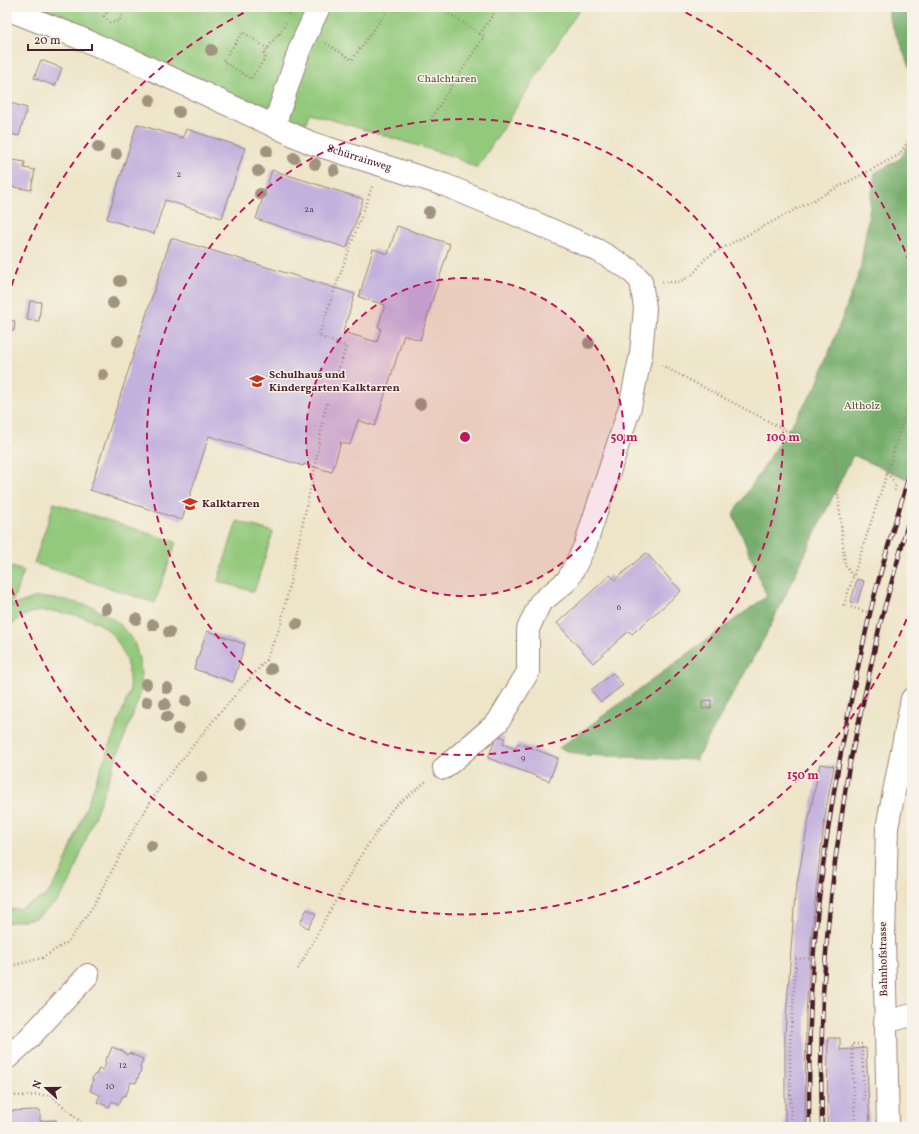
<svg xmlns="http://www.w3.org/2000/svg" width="919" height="1134" font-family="Vollkorn,serif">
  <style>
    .green { fill: #93c97c; stroke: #6e7454 }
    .forest { fill: #76ad6c; stroke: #60664c }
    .building { fill: #c2b0dd }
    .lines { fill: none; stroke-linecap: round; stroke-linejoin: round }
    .minor-casing { stroke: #9c827a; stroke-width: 24 }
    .path { stroke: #9c827a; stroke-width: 2.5; stroke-dasharray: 1 3; stroke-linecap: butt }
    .minor { stroke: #fff; stroke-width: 22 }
    .rail-casing { stroke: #4a1f2b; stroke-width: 4.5 }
    .rail { stroke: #f7f3e8; stroke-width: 3; stroke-dasharray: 9; stroke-linecap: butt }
    .tree { fill: #a0947f }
    .ring { fill: none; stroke: #c2185b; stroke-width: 2; stroke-dasharray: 7 5 }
    .labels { text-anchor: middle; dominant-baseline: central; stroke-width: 3; stroke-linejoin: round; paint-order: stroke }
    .number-label { font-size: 9px; fill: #684358 }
    .park-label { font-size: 11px; fill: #605243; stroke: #f7f3e8 }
    .street-label { font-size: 11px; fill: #4a1f2b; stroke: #f7f3e8 }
    .poi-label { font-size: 11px; font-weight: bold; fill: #4a1f2b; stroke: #f7f3e8; text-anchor: start }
    .centre { fill: #c2185b; stroke: #f7f3e8; stroke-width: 2 }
    .ring-label { font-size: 12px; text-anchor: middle; font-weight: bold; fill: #c2185b; stroke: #f7f3e8; stroke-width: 3; stroke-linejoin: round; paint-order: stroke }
  </style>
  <rect width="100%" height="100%" fill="#f7f3e8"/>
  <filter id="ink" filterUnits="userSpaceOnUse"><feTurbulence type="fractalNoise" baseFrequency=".025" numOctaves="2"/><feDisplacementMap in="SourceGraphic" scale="8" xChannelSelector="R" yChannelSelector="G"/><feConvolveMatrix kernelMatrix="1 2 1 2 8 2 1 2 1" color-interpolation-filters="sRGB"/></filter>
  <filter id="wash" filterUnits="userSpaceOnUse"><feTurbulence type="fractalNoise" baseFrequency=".012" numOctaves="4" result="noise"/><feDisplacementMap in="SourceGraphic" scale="16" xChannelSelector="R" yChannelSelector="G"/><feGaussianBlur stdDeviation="0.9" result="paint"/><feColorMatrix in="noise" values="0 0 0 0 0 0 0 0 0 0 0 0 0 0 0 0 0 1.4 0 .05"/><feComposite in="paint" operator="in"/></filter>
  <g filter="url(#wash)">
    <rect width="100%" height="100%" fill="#eee5c9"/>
    <path class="green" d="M24,7H581L477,168L452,156L309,113L304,128Z
      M54,503L176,542L155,603L34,563Z
      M237,521L273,532L254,592L218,581Z
      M8,566L24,571L11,606L37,597L65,600L93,607L118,622L134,642L140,662L142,690L70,882L57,902L36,918L7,923V909H19L46,896L62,871L130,691C129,674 128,660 119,644C115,638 108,630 103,626C87,615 46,607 28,614C20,617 12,624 7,631Z"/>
    <path class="forest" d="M889,7H912V73L889,18Z
      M912,138V481L853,455L766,635L696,760L581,755L559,748L767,596L733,514L816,387L860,271L875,173L901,158Z"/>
    <g id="blocks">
      <path class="building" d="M41,60L62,68L55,86L34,78Z
        M7,102L27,108L19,136L7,133Z
        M137,124L183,138L186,129L245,148L222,218L165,200L154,234L107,219Z
        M7,159L25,162L24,168L35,170L31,190L7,186Z
        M272,170L363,199L347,248L256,219Z
        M397,226L450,244L420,340L404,335L375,426L358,420L350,445L341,442L332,472L304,464L303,466L209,436L182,520L90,490L171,238L355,294L343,332L377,342L381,328L378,327L385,305L359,297L373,249L388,254Z
        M30,301L41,302L39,321L27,320Z
        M7,320L15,321L14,331L7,330Z
        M646,553L681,591L632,634L629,631L593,663L557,623L610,575L615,580Z
        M857,579L864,581L857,604L851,602Z
        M207,631L245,644L233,682L194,669Z
        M613,673L623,685L601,702L591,690Z
        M711,700V708L702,709V701Z
        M497,735L505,738L503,744L515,749L518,743L558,758L549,781L488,758Z
        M820,764L834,766L826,809L817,881L811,941L806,1013L805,1127H785V1033L795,895L808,823Z
        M307,909L316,914L308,928L300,923Z
        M828,1038H840V1050L866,1048L870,1127H827Z
        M112,1047L125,1052V1054L127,1055L129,1053L143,1059L140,1067L141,1070L136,1083L131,1082L126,1095L123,1096L119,1104L112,1101L109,1107L97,1102L100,1095L90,1091L93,1081L92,1079L94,1075H96L99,1068L103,1070L106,1063L105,1061L106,1057H108Z
        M40,1110V1121L56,1120L57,1127H7V1111Z"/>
    </g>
  </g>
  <g filter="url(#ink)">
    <use href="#blocks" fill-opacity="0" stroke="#9c827a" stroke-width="1"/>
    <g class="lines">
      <g class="minor-casing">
        <g id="minor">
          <path id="s1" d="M7,9L75,36L132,60L311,143L445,185L510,212L597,250L629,269L641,281L645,308L641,354L630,407L585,546L568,580L540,603L528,629V672L498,722L444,768"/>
          <path d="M274,126L300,48L319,7"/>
          <path d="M885,1022L912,1015"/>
          <path d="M7,1058L28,1039L88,975"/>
          <path d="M888,1127L884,937L887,828L912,699"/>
        </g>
      </g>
      <path class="path" d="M112,7L104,16L110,23L119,21L124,10V7
        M278,7L290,15
        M439,7L480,34
        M280,34L287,21
        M326,43L352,60L390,7
        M268,49L243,32L223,61L251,79L265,58L264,53L279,33
        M430,120L484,36L480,34L498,7
        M662,282H678L689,277L694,273L705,259L715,252L899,155L912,135
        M661,365L787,431L834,452L845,565L854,577
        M337,375L346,347L319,336C335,285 355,235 373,184
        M887,473L896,484L894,493
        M867,612L844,605L887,473L912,390
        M7,966H11L42,958L68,942L94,905L135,827L162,784L218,715L266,660L281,624L314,472L324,414L328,401
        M298,969L359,858L393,808L428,780
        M7,1096L51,1095L86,1127
        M791,1127L790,1048L796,959L810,958
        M855,1127L852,1044H862L864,1101"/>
      <use href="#minor" class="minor"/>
      <g class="rail-casing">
        <path id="rail" d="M809,1127C809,1083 809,1039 811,995C817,870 840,744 868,622C880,569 897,517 912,466
          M822,1127L821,1067L823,994L828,926L835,862L848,772L880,624L912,509"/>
      </g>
      <use href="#rail" class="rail"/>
    </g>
    <g class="tree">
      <circle cx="211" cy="50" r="6"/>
      <circle cx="150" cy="100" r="6"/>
      <circle cx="179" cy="112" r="6"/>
      <circle cx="98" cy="147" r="6"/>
      <circle cx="267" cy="151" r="6"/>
      <circle cx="116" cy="154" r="6"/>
      <circle cx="294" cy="158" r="6"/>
      <circle cx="315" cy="164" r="6"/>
      <circle cx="334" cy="170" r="6"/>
      <circle cx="258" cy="171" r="6"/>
      <circle cx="260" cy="194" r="6"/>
      <circle cx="429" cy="212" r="6"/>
      <circle cx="120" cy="281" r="6"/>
      <circle cx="113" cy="303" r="6"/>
      <circle cx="118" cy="341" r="6"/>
      <circle cx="589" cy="343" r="6"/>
      <circle cx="103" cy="375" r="6"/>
      <circle cx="420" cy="404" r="6"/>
      <circle cx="106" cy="609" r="6"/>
      <circle cx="136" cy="619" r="6"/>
      <circle cx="297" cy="624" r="6"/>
      <circle cx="153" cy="625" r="6"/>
      <circle cx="169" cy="632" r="6"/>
      <circle cx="271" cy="669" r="6"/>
      <circle cx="146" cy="684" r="6"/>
      <circle cx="167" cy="688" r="6"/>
      <circle cx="186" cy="701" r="6"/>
      <circle cx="147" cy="702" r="6"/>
      <circle cx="165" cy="704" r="6"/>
      <circle cx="167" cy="717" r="6"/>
      <circle cx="240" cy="724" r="6"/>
      <circle cx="178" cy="729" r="6"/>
      <circle cx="202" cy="777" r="6"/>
      <circle cx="151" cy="846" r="6"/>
    </g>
  </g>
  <circle cx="465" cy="437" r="159" fill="#c2185b" fill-opacity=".12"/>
  <g class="ring">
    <circle cx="465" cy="437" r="159"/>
    <circle cx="465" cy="437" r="318"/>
    <path d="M911 608A478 478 0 0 1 8 577M8 297A478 478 0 0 1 255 7M675 7A478 478 0 0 1 911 266"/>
  </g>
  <defs>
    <g id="school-bare" transform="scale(1.2)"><path d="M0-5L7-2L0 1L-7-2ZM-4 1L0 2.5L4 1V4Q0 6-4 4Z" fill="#c8321e" stroke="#f7f3e8" stroke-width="2.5" paint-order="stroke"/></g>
  </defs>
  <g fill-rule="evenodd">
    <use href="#school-bare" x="257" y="381"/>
    <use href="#school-bare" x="190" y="504"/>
  </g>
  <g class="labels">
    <g class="number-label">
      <text x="179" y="174">2</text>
      <text x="309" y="209">2a</text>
      <text x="619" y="607">6</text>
      <text x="523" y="758">9</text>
      <text x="123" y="1065">12</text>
      <text x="110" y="1086">10</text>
    </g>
    <g class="park-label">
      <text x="447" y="79">Chalchtaren</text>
      <text x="862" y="406">Altholz</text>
    </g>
    <g class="street-label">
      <text stroke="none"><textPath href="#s1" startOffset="383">Schürrainweg</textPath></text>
      <text transform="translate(884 959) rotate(-91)">Bahnhofstrasse</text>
    </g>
    <g class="poi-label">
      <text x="269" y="375">Schulhaus und<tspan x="269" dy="13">Kindergarten Kalktarren</tspan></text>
      <text x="202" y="504">Kalktarren</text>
    </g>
  </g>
  <circle cx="465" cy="437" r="6" class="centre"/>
  <g class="ring-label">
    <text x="624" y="441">50 m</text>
    <text x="783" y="441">100 m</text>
    <text x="803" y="779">150 m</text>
  </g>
  <rect width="919" height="1134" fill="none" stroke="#f7f3e8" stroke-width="24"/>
  <g transform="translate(46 1088) rotate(291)" stroke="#f7f3e8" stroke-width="3" paint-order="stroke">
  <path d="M0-3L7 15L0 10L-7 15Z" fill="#4a1f2b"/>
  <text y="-6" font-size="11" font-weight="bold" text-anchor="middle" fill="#4a1f2b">N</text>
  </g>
  <path d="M28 44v6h64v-6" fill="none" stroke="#4a1f2b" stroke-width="2"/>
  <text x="34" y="44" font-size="12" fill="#4a1f2b" stroke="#f7f3e8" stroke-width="3" paint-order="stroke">20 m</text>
</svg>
